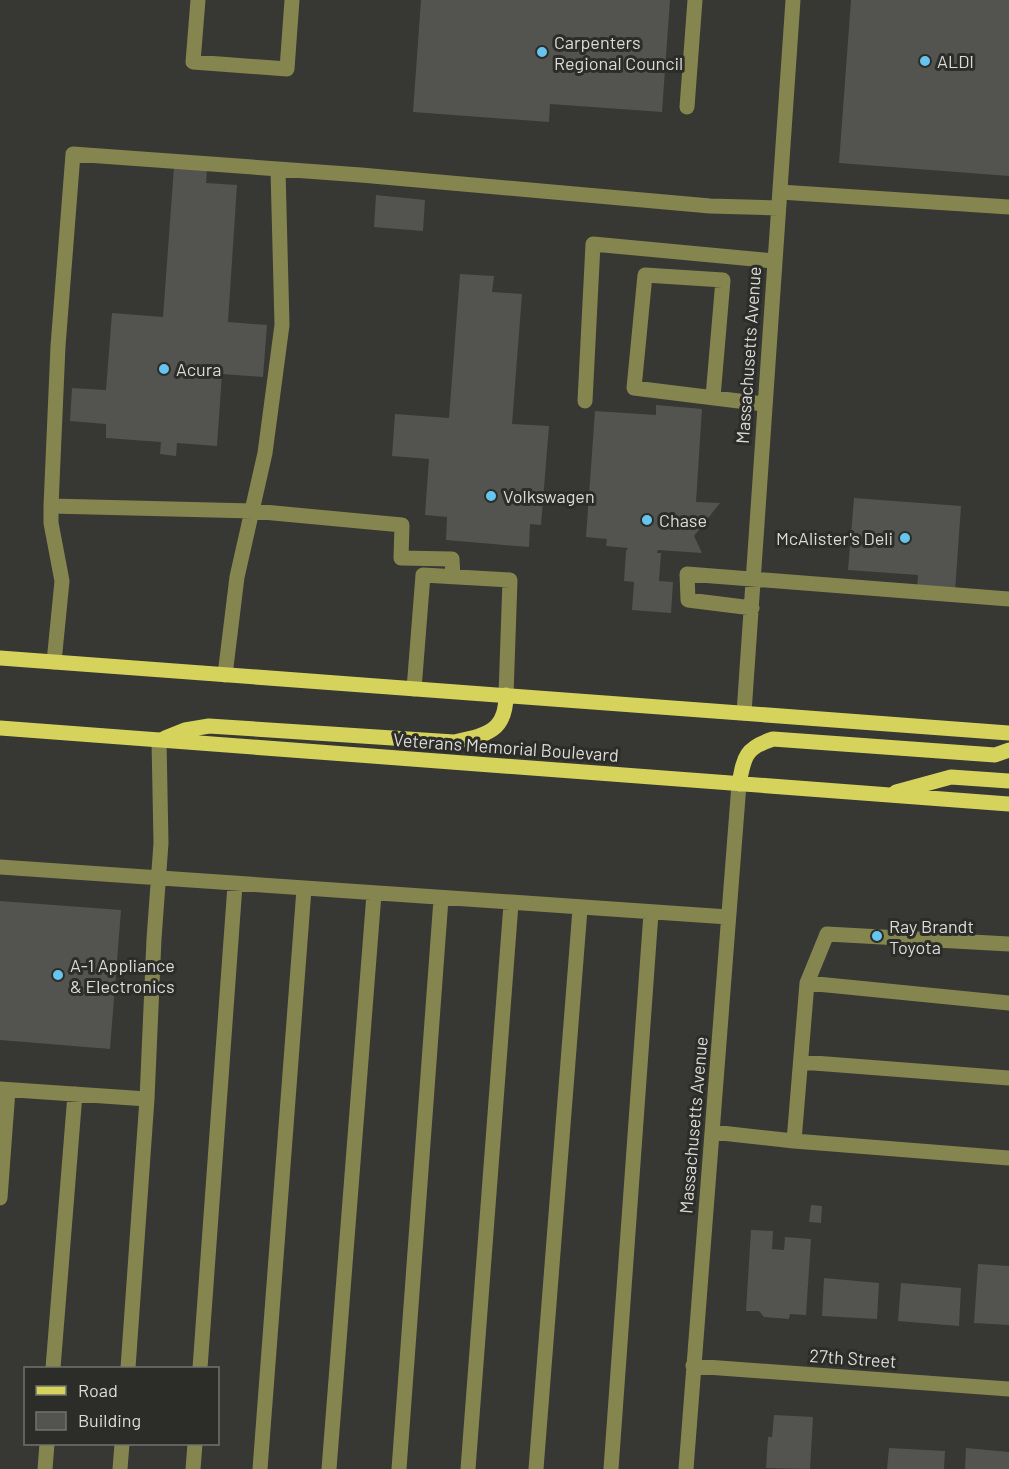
<svg xmlns="http://www.w3.org/2000/svg" width="1009" height="1469" font-family="Barlow,sans-serif">
  <style>
    .building { fill: #535350 }
    .lines { fill: none; stroke-linecap: round; stroke-linejoin: round }
    .minor { stroke: #85854f; stroke-width: 15 }
    .major { stroke: #d5d35c; stroke-width: 15 }
    .poi-dot { fill: #65c5ee; stroke: #2c2d29; stroke-width: 2 }
    .labels { text-anchor: middle; dominant-baseline: central; stroke-width: 6; stroke-linejoin: round; paint-order: stroke }
    .poi-label { font-size: 18px; fill: #dbdcd9; stroke: #2c2d29; text-anchor: start }
    .street-label { font-size: 18px; fill: #dbdcd9; stroke: #2c2d29 }
  </style>
  <rect width="100%" height="100%" fill="#373733"/>
  <path class="building" d="M421,0H670L662,112L550,104L549,122L413,112Z
    M851,0H1009V176L839,163Z
    M174,167L207,169L206,183L237,185L228,322L267,325L263,377L222,374L217,446L177,443L176,456L160,454L161,442L106,438V424L70,421L72,388L106,390L112,313L163,317Z
    M376,195L425,200L423,231L374,227Z
    M460,274L494,276L492,292L522,294L512,424L549,426L541,525L530,524L529,547L446,540L447,517L425,515L429,459L392,456L395,414L449,418Z
    M656,405L702,409L696,502L720,503L694,536L702,553L658,550L657,553H661L659,581L673,582L671,613L632,610L634,582L624,581L626,551L628,548L606,546L607,539L586,537L595,411L656,415Z
    M854,498L961,506L955,592L917,589L918,575L848,570Z
    M0,901L121,910L110,1049L0,1040Z
    M811,1205L822,1206L821,1223L809,1222Z
    M751,1230L773,1231L772,1249L784,1250L785,1237L811,1239L806,1315L790,1314L789,1319L764,1317L759,1311H746Z
    M978,1264L1009,1266V1325L974,1323Z
    M824,1278L879,1283L877,1319L822,1316Z
    M901,1283L961,1288L959,1326L898,1321Z
    M774,1415L813,1417L810,1469L766,1468L768,1437H772Z
    M889,1448L945,1451L944,1469H887Z
    M966,1448L1009,1452V1469H965Z"/>
  <g class="lines">
    <path class="minor" d="M198,0L193,62L287,69L292,0
      M687,107L695,0
      M780,192L1009,207
      M713,397L723,280L645,275L634,388L763,404
      M585,401L593,244L774,261
      M51,506L253,511L402,525L401,558L452,559L453,577
      M752,608L688,600L687,574L1009,599
      M54,662L62,581L51,523V506L58,346L73,154L361,175L710,206L778,208
      M225,675L237,577L265,453L282,325L278,170
      M414,689L423,575L510,580L506,695
      M744,713L793,0
      M0,867L728,917
      M1009,944L827,934L807,983L794,1141L1009,1158
      M807,983L1009,1003
      M801,1062L1009,1078
      M0,1089L147,1099L128,1368
      M147,1099L154,939L161,843L159,740
      M712,1132L794,1141
      M0,1198L8,1090
      M693,1366L1009,1389
      M53,1368L75,1094
      M200,1368L235,885
      M45,1469L47,1444
      M120,1469L122,1444
      M193,1469L195,1444
      M260,1469L304,889
      M329,1469L374,894
      M399,1469L441,899
      M468,1469L511,904
      M536,1469L580,909
      M611,1469L651,913
      M686,1469L739,784"/>
    <path class="major" d="M0,658L1009,733
      M0,728L1009,804
      M165,738L185,730L209,726L454,742C486,735 506,732 506,695
      M739,784C744,757 745,748 773,739L995,755L1009,750
      M896,792L951,777L1009,781"/>
  </g>
  <g class="poi-dot">
    <circle cx="542" cy="52" r="6"/>
    <circle cx="925" cy="61" r="6"/>
    <circle cx="164" cy="369" r="6"/>
    <circle cx="491" cy="496" r="6"/>
    <circle cx="647" cy="520" r="6"/>
    <circle cx="905" cy="538" r="6"/>
    <circle cx="877" cy="936" r="6"/>
    <circle cx="58" cy="975" r="6"/>
  </g>
  <g class="labels">
    <g class="poi-label">
      <text x="554" y="42">Carpenters<tspan x="554" dy="21">Regional Council</tspan></text>
      <text x="937" y="61">ALDI</text>
      <text x="176" y="369">Acura</text>
      <text x="503" y="496">Volkswagen</text>
      <text x="659" y="520">Chase</text>
      <text x="893" y="538" text-anchor="end">McAlister's Deli</text>
      <text x="889" y="926">Ray Brandt<tspan x="889" dy="21">Toyota</tspan></text>
      <text x="70" y="965">A-1 Appliance<tspan x="70" dy="21">&amp; Electronics</tspan></text>
    </g>
    <g class="street-label">
      <text transform="translate(748 355) rotate(-86)">Massachusetts Avenue</text>
      <text transform="translate(506 747) rotate(4)">Veterans Memorial Boulevard</text>
      <text transform="translate(693 1125) rotate(-85)">Massachusetts Avenue</text>
      <text transform="translate(853 1358) rotate(4)">27th Street</text>
    </g>
  </g>
  <rect x="24" y="1367" width="195" height="78" fill="#2c2d29" stroke="#72736f" stroke-width="1.5"/>
  <rect x="36" y="1386" width="30" height="9" fill="#d5d35c" stroke="#72736f" stroke-width="1.5"/>
  <text x="78" y="1397" font-size="18" fill="#dbdcd9">Road</text>
  <rect x="36" y="1412" width="30" height="18" fill="#535350" stroke="#72736f" stroke-width="1.5"/>
  <text x="78" y="1427" font-size="18" fill="#dbdcd9">Building</text>
</svg>
